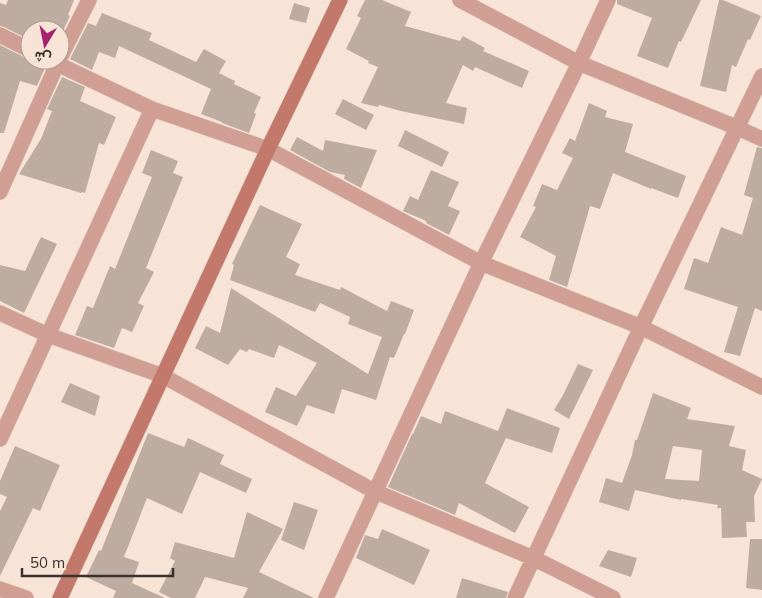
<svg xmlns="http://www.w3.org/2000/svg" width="762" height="598" font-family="Mulish,Vazirmatn,sans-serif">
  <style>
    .building { fill: #bfaca1; fill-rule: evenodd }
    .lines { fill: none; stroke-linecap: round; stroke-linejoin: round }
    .street-casing { stroke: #d2bfb5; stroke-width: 16 }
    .secondary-casing { stroke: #d2bfb5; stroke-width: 16 }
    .street { stroke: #d19e94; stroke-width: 15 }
    .secondary { stroke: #c2796b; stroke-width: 15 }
  </style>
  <rect width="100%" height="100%" fill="#f8e3d7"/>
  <path class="building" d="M8,0H74L68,15L70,16L60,37V30H30V40L4,27L0,26V3L6,5Z
    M365,0H382L411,12L405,26L460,41L463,36L485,48L483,51L529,71L522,88L475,67L473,71L463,65L446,103L467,108L464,124L401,111L379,105L378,107L361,103L378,67L368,63L369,61L346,49L361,18L357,16Z
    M617,0H701L681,42L679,41L668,68L637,56L652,18L617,4Z
    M719,0H723L761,16L750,40L748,39L736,67L732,65L726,92L700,86Z
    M294,3L310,8L306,23L289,19Z
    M102,13L152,33L149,40L196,62L204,49L226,61L219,73L235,81L234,84L261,97L254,113L256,114L249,133L222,123V122L201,114L211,89L119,46L115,58L99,52L92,70L70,59L88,23L96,26Z
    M0,45L30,60H40L41,65L45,68L37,86L20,81L4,133H0Z
    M62,77L85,87L80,101L116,117L104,145L99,143L85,193L82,192L81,193L19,174L41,139L52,111L47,109Z
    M343,99L374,115L366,130L335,114Z
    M589,103L607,111L605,117L633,124L625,152L686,176L678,198L651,188V189L613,173L600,209L590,206L567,287L549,280L556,256L520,237L536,207L533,206L542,184L557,190L573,158L562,153L570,138L575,141Z
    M405,130L449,152L442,167L398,146Z
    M297,137L323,151L325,140L377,150L361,188L344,179L345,175L330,172L290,150Z
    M757,147L762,148V311L755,308L740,356L724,352L738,307L684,289L694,258L708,263L721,227L742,235L753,198L744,195Z
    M151,150L178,161L173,173L183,177L146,268L154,272L138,303L144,306L132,332L122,328L114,348L75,335L87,306L93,308L110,266L115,269L152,177L142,173Z
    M431,170L459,182L448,206L460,211L449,235L426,223V221L403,211L410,196L418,200Z
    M260,205L302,224L286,257L300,264L295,275L340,290L341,287L387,311L391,301L414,310L405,334H404L394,358L390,357L376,400L342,389L334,414L307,405L297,426L265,412L276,387L296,396L317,363L279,345L274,358L249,349L247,352L240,349L228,365L195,348L206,326L220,333L231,288L368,374L382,337L348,324L350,317L320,303L315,312L230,280L234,265L232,264Z
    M41,237L57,244L24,313L0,301V265L25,271Z
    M578,364L593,370L569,419L554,410L563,395Z
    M70,383L100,396L95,416L61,402Z
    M653,393L691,408L687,419L735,426L729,446L746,450L742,470L762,479L754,496L755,522H746L747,537L722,538L721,508H717L718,505L681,499V500L635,490L629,511L599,502L606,478L622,483L632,455L635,440H637ZM673,446L702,450L699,481L665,479Z
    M507,408L560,428L552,453L506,438L485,483L529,507L515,533L459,503L455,515L388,487L412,434H413L421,416L441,424L445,411L498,431Z
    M148,433L184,447L188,438L224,455L220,464L252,479L246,493L200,472L182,514L147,498L124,557L139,562L132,583L165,598H113L116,591L86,577L99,550L101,551Z
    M15,446L60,465L40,511L33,508L0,576V511L7,497L0,494V481Z
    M294,502L318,510L304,550L281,540Z
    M247,512L283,529L259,572L314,598H243L248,588L205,577L195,598H171L159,592L175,561L170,558L175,542L234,558Z
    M382,529L430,550L414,585L356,558L365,535L378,539Z
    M750,539H762V590L746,588Z
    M608,550L637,558L631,577L599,566Z
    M462,578L508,592L506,598H456Z"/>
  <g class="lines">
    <g class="street-casing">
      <path id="street" d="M460,0L579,63L738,128L762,139
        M0,35L30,50
        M60,58L89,0
        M49,60L152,109L268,149L481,263L641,327L762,387
        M0,192L59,60
        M0,313L48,335L163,376L374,491L533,558L613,598
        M0,439L152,109
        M0,589L26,598
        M326,598L481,263L579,63L608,0
        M515,598L641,327L762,76"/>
    </g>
    <g class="secondary-casing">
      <path id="secondary" d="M60,598L268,149L340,0"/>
    </g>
    <use href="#street" class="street"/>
    <use href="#secondary" class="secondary"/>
  </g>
  <g transform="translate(45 45) rotate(190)"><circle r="24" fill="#f8e3d7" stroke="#ab9c93"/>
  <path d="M0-4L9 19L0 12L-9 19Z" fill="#a5226f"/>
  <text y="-8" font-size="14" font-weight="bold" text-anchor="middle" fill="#38312c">ش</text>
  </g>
  <path d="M22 568v8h151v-8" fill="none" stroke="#38312c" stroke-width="2.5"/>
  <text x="30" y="568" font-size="15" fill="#38312c" stroke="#f8e3d7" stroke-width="4" paint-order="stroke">50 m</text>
</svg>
